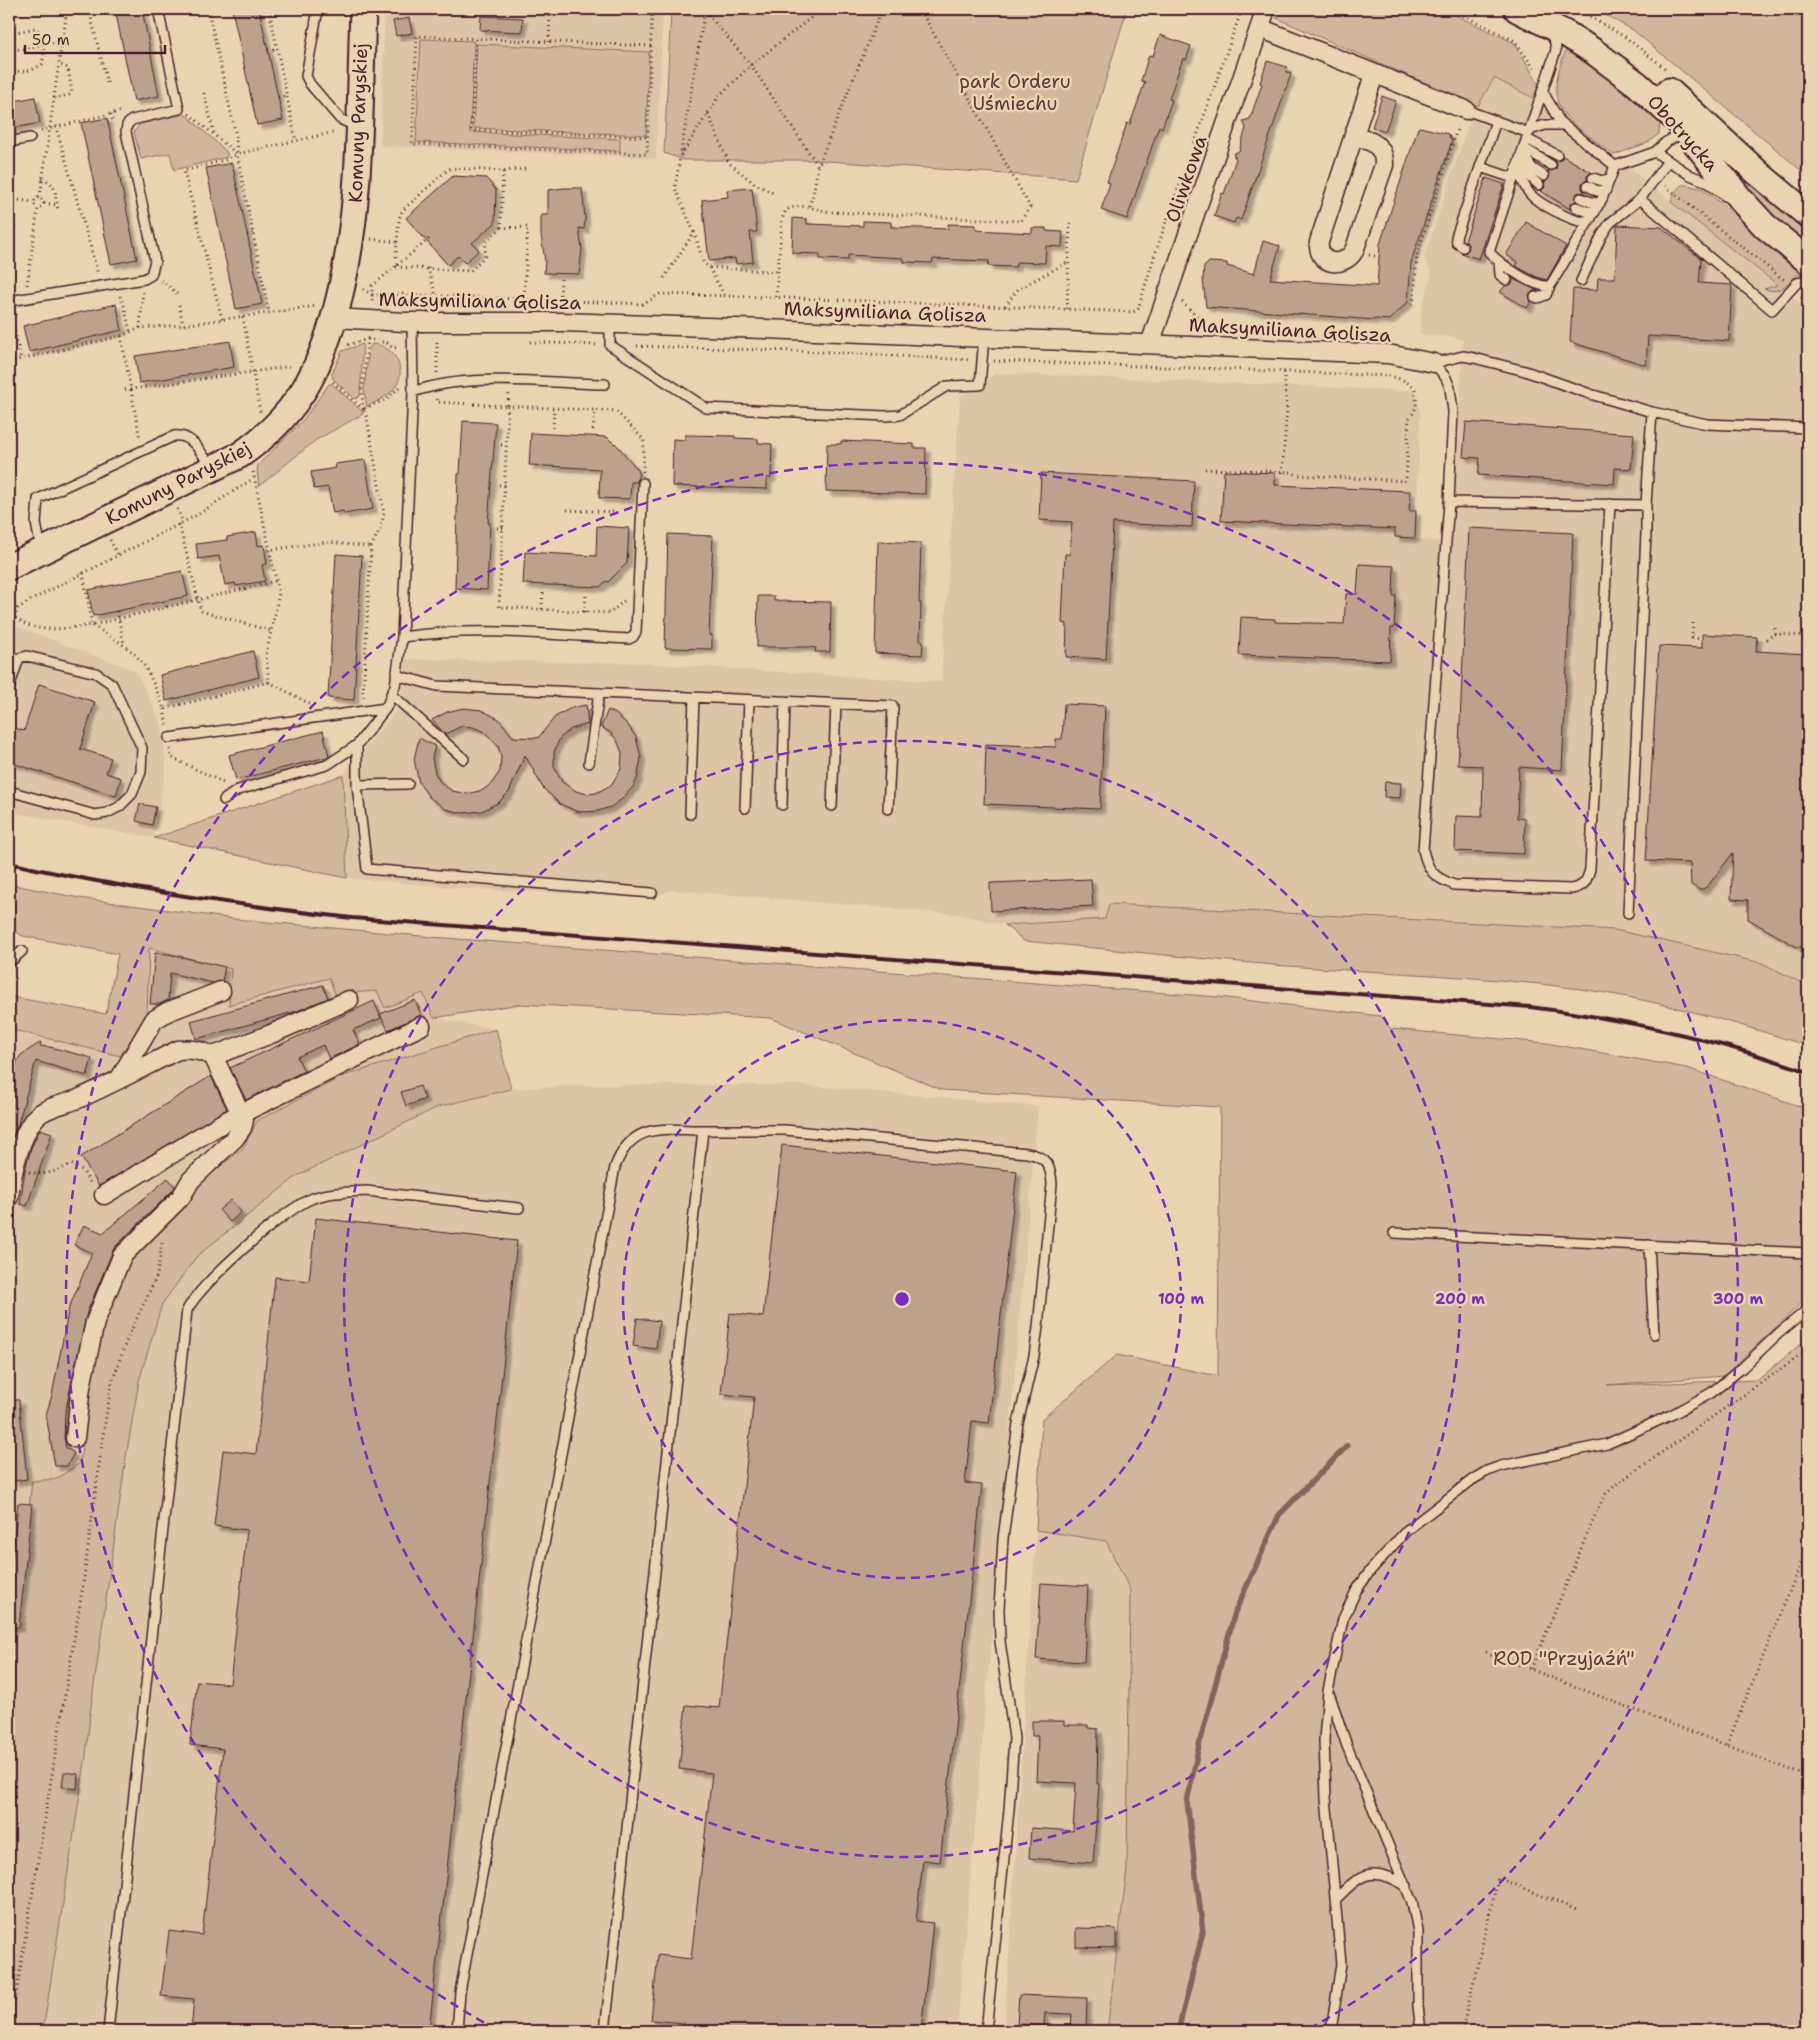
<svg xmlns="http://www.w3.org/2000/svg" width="1817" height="2040" font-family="'Shantell Sans',sans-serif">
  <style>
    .built { fill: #dcc5a7 }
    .green { fill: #cfb69c; stroke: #8c6a64 }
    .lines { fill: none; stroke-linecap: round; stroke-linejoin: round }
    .stream { stroke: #85625d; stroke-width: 5.5 }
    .building { fill: #bca28d; stroke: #4a1f2b; filter: url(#shadow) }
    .lane-casing { stroke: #4a1f2b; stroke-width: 12 }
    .street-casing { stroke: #4a1f2b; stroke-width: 21 }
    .secondary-casing { stroke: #4a1f2b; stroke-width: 29 }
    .path { stroke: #4a1f2b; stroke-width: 3; stroke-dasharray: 1 4; stroke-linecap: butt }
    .lane { stroke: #e9d4b2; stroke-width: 9 }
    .street { stroke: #e9d4b2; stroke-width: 18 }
    .secondary { stroke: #e9d4b2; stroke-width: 25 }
    .rail { stroke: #4a1f2b; stroke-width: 4 }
    .ring { fill: none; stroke: #7b2cbf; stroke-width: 2.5; stroke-dasharray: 9 6 }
    .labels { text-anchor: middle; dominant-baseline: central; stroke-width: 5; stroke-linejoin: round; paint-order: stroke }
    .park-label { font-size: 19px; fill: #5e363c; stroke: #e9d4b2 }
    .street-label { font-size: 19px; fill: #4a1f2b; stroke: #e9d4b2 }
    .centre { fill: #7b2cbf; stroke: #e9d4b2; stroke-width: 2.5 }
    .ring-label { font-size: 15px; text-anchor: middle; font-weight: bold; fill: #7b2cbf; stroke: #e9d4b2; stroke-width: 5; stroke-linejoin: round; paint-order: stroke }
  </style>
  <defs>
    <filter id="shadow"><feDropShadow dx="4.5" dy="4.5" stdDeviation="1" flood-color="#0004"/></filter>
  </defs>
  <rect width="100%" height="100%" fill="#e9d4b2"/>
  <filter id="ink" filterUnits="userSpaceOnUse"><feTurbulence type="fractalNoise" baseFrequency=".02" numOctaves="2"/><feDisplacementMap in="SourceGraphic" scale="10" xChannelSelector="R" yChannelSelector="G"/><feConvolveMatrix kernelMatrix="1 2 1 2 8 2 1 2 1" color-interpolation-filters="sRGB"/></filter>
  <g filter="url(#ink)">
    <path class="built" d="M385,9H663L656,158L380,146Z
      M1494,78L1548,107L1632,170L1808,310V986L1762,963L1615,930L1109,904L1105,919L1005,925L956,914L672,890L652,898L470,889L347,878L343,775L398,709L405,659L640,663L941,682L960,397L996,373L1416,391L1420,413L1416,540L1453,542L1463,340L1453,337L1420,334L1422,306L1432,274L1424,258L1467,128Z
      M13,625L136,671L162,725L166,767L154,838L9,812V627Z
      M149,948L217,963L231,969L229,1005L329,978L335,994L378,991L423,993L434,1018L496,1029L343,1076L257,1121L243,1148L198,1184L99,1325L80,1463L56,1479L9,1692V1029L120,1056L147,1015Z
      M582,1085H799L1038,1106L957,2031H43L86,1756L90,1714L126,1457L139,1381L162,1304L197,1256L297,1176L438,1107L511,1089Z
      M1036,1530L1106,1541L1130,1590L1128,1864L1107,2031H1004Z"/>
    <path class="green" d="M671,9H1127L1076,179L814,160H684L664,153Z
      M1279,9H1442L1515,43L1539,85L1533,98L1494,78L1478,106L1276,18Z
      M1594,9H1808V176L1633,30Z
      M421,39L474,41L470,132L620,139V151L416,142Z
      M1569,43L1658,108L1660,122L1659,134L1647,143L1614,155C1564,116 1539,111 1569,43Z
      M477,44L649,52L646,135L473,128Z
      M185,114L227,152V157L174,170L170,153L141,159L134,132L140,124Z
      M1725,163H1728L1808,229V248L1782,227L1724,164Z
      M1681,185H1687L1703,189L1808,273C1787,273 1788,297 1764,289L1778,285L1671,202L1675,192Z
      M363,344L360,396L355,399L333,379L332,374L342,351Z
      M372,344C392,344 408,368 396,386C390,396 377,401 367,407L364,389L369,349Z
      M329,384H332L361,410L363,414L316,440L259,486L257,470L258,465L304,419Z
      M343,775L347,878L154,838Z
      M9,884L79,898L235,919L432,937L1219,997L1381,1016L1391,1029L1546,1043L1687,1068L1808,1109V1297L1724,1376L1607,1385L1758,1380L1808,1338V2026L1804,2031H1107L1127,1869L1130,1590L1106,1541L1036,1530L1042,1419L1117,1355L1218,1376L1220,1107L942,1090L771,1018L520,1004L434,1018L423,993L385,1008L377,991L335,994L329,978L229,1005L231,969L149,948L147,1015L120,1056L9,1029V1002L12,997L106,1014L118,954L23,936L9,928Z
      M1109,904L1615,930L1762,963L1808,986V1046C1734,1022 1658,1000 1580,989C1479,975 1376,973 1274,965C1190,958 1107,949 1024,941L1005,925L1105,919Z
      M496,1029L511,1089L438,1107L297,1176L197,1256L162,1304L139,1381L126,1457L90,1714L86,1756L43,2031H9V1692L32,1481L56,1479L80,1463L99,1325L127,1260L198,1184L243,1148L257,1121L343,1076Z"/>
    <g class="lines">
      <path class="stream" d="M1178,2031L1203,1932L1187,1802L1199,1745L1235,1612L1279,1515L1347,1446"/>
    </g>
    <path class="building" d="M115,9H142L159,96L134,101Z
      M232,9H259L283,120L257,125Z
      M481,16L523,18L522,32L480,30Z
      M409,18L412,33L396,36L393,21Z
      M1160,35L1191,46L1186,60L1183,58L1169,99L1172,100L1162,128L1159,126L1127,219L1101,210L1110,183L1107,182L1127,123L1130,124L1145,82L1141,81L1149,55L1153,56Z
      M1267,61L1287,67L1286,72L1291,74L1241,220L1236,218L1234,223L1214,216L1222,193L1224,194L1236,159L1233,154L1239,151L1246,128L1243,121L1250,119L1262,84L1260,83Z
      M1382,96L1396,101L1385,132L1372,127Z
      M35,97L40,123L9,129V102Z
      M107,118L137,259L111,264L81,123Z
      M1420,127L1448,134L1452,141L1411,262L1408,302L1389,320L1375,319V320L1206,307L1203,279L1204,267L1209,262L1227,263V266L1254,274L1263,241L1280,246L1270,279L1377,286L1380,244L1418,128Z
      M1563,156L1591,172L1587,176V180L1582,183V189L1585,192L1577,193L1576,201L1570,204V209L1541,191L1545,187L1544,182L1550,177L1548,170L1551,171L1556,169L1557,165L1556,161L1561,160Z
      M232,163L262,304L236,309L206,168Z
      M453,176L486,178L496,190L495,223L472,243L479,250L465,263L458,256L448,265L406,218Z
      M1486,178L1504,184L1479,259L1461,253L1466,252L1469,248L1465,241Z
      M564,188H582L585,218L584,229L579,228L582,250L579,274L544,273L545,261L541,235V215H548V190Z
      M752,188L757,232H750L753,262L736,264L735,258L709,261L702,200L728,197L727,190Z
      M793,218L807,219V224L863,226V221L891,222V227L948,229V224L976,225V230L1032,233V228H1046V231L1063,232L1062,247L1046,246L1045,263L1016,262V267L988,266L989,261L933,259L932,263L904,262V258L848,255V260L820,259V254L792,253Z
      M1526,222L1566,246L1547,280L1537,277L1521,269L1516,266L1518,262L1506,255Z
      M1617,225L1661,227L1701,259L1699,283L1732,285L1729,341L1648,336L1646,365L1570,342L1573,289L1597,290L1598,278H1615Z
      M1513,279L1538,291H1533L1529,295L1531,302L1527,308L1500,292L1505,286L1512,284Z
      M116,304L122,330L29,352L23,326Z
      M230,341L234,367L139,383L135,356Z
      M463,421L496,423L488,523H490L487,590L455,588L458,474H460Z
      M1466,422L1634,434L1631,469L1615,468L1614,484L1478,475L1480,458L1463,457Z
      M531,433L607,437L614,444L615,443L639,471L637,482H631L630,499L599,498L600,469L529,465Z
      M685,435L735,436V438L758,439V443L772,444L771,478H767V489L672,486L673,439L685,440Z
      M841,441L914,444V448H926L925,494L826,491L827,444H841Z
      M365,460L373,509L344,514L343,511L333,513L328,487L314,489L311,472L336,468L335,464Z
      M1224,471L1275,473V485L1410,491L1409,511H1416L1415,538L1395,537V529L1221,521Z
      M1041,473L1194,481L1192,527L1113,523L1106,659L1066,657L1067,624L1062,623L1065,554H1070L1072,522L1039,520Z
      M597,526L629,528L627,563L608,582L606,581L600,587L523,584L525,552L596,556Z
      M1469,528L1573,533L1562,770L1519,767L1517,818L1525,819L1524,854L1455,851L1456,816L1482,817L1483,766L1458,765Z
      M256,532L258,546L264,545L267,564L262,565L265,581L236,586L235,583L225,585L219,556L198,559L196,544L227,540V537Z
      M668,534L713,536L709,635H712V649L665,648Z
      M878,541L921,543L919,603H921L920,641H923L922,655L875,653Z
      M336,554L362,556L354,700L328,698Z
      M1359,564L1394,566L1393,596H1396L1394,628H1391L1390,661L1239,655L1241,617L1275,619V622L1344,624L1346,594H1357Z
      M182,571L188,596L93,616L88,590Z
      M758,596H774V601L831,602L830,652H815L816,648L808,647H757Z
      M1702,634L1757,637L1756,651L1808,654V947H1797L1748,919V900L1731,899L1733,853L1707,887L1700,890L1691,885L1690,863L1646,861L1659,646L1702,648Z
      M253,651L259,677L166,701L160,675Z
      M39,684L95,702L80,749L111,758L106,773L121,778L116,796L9,762V726L24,731Z
      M1064,704L1105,706L1100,809L984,804L986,744L1056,747V739H1062Z
      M586,705L588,724L571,729L560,738L554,752V767L562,782L576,791L587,794L596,793L611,785L621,769L622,753L617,740L611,733L601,727L608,710L616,714L627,724L636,737L641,758L637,779L633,787L622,799L611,807L598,811L586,812L576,811L560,804L543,788L525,755L509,792L499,802L482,811L462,813L445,809L429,797L419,783L414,759L419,738L435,746L432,758L435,773L440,782L452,791L467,794L483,790L492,783L500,771L501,757L498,746L485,732L473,727L462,726L445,734L432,720L447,712L463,708L481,710L499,719L513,737L538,738L555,717L571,708Z
      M323,731L329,756L327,757L236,780L229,755Z
      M1385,782L1401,783L1400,798L1384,797Z
      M140,804L156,807L152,825L136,821Z
      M1091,879L1093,906L991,911L990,883Z
      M155,953L168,954L225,967L222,981L213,983L170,973L168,1000L160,1004H150Z
      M323,985L328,998L297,1011L196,1039L191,1021Z
      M415,1000L421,1015L388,1030L380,1014Z
      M374,1001L381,1018L353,1030L360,1044L329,1059L323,1045L297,1057L304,1071L246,1100L230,1068Z
      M41,1042L40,1046L50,1047L92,1058L87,1076L36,1061L17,1127L11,1140H9V1090L17,1061L21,1055Z
      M211,1076L227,1109L99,1186L81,1157Z
      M420,1086L425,1099L406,1106L401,1092Z
      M40,1129L52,1133L27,1206L20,1204L25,1170L31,1148Z
      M782,1145L1017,1171L989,1423L972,1421L965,1483L982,1485L940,1862L923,1860L916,1921L933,1923L921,2031H683L684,2023L651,2020L658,1955L691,1959L712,1773L679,1769L686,1705L719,1708L754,1397L721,1394L730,1313L763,1317Z
      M168,1178L175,1187L173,1190L114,1248L87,1312L65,1413L64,1437L66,1448L74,1453L67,1466H55L46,1415L52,1395L69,1308L92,1253L74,1245L84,1225L103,1233Z
      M231,1200L241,1212L230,1222L219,1210Z
      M316,1218L517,1241L429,2031H191L194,1999L161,1996L169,1931L202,1935L223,1749L190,1745L197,1681L230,1684L247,1530L214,1526L223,1450L256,1454L275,1277L309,1281Z
      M637,1318L659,1321L656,1349L633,1346Z
      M9,1400H19L27,1479L13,1481L9,1437Z
      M18,1503L32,1504L19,1627H9V1589Z
      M1041,1583L1088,1586L1084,1662L1036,1659Z
      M1032,1721H1064V1725H1088V1728L1098,1729L1097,1784H1099L1093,1863L1029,1858L1031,1828L1073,1831L1076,1783L1036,1781L1038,1736H1032Z
      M64,1772L78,1774L77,1789L62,1787Z
      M1076,1928L1116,1929V1948L1076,1947Z
      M1019,1995L1087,1998L1086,2031H1071L1072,2014L1045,2013L1044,2026L1017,2024Z"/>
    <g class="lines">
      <g class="lane-casing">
        <path id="lane" d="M318,9L306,76L310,84L340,119L357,127
          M1543,92L1560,122L1615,166L1655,152L1666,142L1685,132
          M1466,110L1529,133
          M1530,130L1545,125H1564
          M1527,139L1557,155
          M9,142L30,138
          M1524,148L1551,165
          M1522,152L1532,168L1544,176
          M1655,152L1690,175L1705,181L1725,196
          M1520,164L1529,176L1539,185
          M1517,166C1521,176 1523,187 1531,195C1538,203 1574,223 1584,221C1587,221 1589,219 1591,218
          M1480,167L1513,178
          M1593,178L1602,181L1610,178
          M1588,186L1597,191L1606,190
          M1581,198L1591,202L1600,203
          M1640,199L1772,310L1797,283L1808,280
          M1576,207L1586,211L1595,212
          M1463,247L1457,243L1456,237L1496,121
          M1489,252L1556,50L1555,43L1550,32
          M1489,252C1500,264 1534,288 1550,286L1602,199L1615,166
          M1499,261L1500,275L1507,280
          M1581,281L1602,235L1610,223L1640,199L1668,161
          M1535,297L1538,298L1546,295L1550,286
          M9,301L144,279L151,275L155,261L126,132L127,125L132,120L179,109L158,9
          M610,324V345L706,408L886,416L900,415L947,386L980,385L984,337
          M1434,363L1446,378L1450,388L1453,411L1449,502L1423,850C1428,872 1434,877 1454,885L1571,889C1584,887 1587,881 1590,869L1610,504
          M1434,363L1463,356L1474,358L1525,371L1590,394L1652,412
          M413,392C470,372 545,383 605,384
          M1449,502L1646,505
          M41,549L36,523L38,499L174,436C193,434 201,453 211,467
          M402,637C477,626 553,635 629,639L633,637L636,632L643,483
          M396,675L437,686L893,706L888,809
          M9,688L19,658L27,656L96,673L112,684L142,748L141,772L132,794L119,807L107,813L95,815L9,791
          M391,694L464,759
          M169,738L386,708
          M357,745V785L408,784
          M589,763L599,693
          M357,785L367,869L652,893
          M224,800L238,790L327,765L357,745L386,708L395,686L402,637L413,392L412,322
          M782,805L785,701
          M832,806L836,704
          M745,808L749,700
          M690,814L694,697
          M1628,913L1646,534V505L1652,412L1707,424L1808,428
          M9,963L22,951
          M1394,1233L1808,1253
          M1649,1245L1654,1334
          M1330,1696L1347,1746L1412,1902L1418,1931V2006L1421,2031
          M1336,1899C1362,1873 1371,1865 1407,1886
          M108,2031L187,1310C202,1282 283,1210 313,1198C330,1192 348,1192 366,1191L519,1208
          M457,2031L460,1992L615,1167C632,1121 663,1130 703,1130
          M605,2031L703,1130H785L1027,1153C1046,1156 1051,1166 1052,1184L1038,1327L1034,1356L1018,1423L1003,1539L999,1609L1000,1641L1014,1738L1009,1810L986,2031
          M1331,2031L1341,1964L1326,1798L1324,1740L1328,1691L1343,1619L1356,1591L1370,1571L1407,1530L1472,1480L1487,1471L1501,1466L1607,1444L1673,1414L1711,1393L1742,1368L1779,1333L1808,1309"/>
      </g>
      <g class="street-casing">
        <path id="street" d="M1260,28L1466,110
          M1354,135L1319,242C1317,265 1343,269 1354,251L1384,165C1385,145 1371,141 1354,135L1374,75
          M334,318L405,322H562L765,329L1388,354L1434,363
          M1150,344L1266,9
          M120,1078L154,1020L167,1012L221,991
          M104,1195L226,1121L421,1026
          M9,1197C12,1173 20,1135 36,1117C46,1107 65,1104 78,1099C112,1084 145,1066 178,1050C192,1048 201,1051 213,1056L271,1034L349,1000
          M75,1438L81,1387L95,1322L122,1256L181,1197L191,1180L234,1139L242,1128L244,1120L213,1056"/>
      </g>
      <g class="secondary-casing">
        <path id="secondary" d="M1517,9L1568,35L1593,51L1637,84L1679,122L1741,200L1765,226L1808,261
          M1669,91L1759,174L1808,215
          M9,567L240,455C263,439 283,421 299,397C315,375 325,347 333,321C363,219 359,114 363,9"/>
      </g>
      <path class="path" d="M89,9L107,83
        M208,9L236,136L237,154L335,132
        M269,9L296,141
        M1450,9L1515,41L1535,70
        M1577,9L1625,37L1666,69
        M705,11L751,65L818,166
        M9,34L35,28C45,34 45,53 42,64C33,71 18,75 9,67
        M10,35L11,48C26,53 40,41 57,43
        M63,38L67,9
        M476,39L471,130L648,137
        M549,42L550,9
        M651,46L417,36L412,144L647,154L652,9
        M268,50L277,49
        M9,54L11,48
        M204,93L215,136
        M278,97L286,96
        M54,98L69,95L72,92L68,68L59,64
        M111,114L113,123
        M189,114L237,154L269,312
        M708,114L729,163L755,184L773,193
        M56,126L98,274
        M41,131L122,111
        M681,155L719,96L751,65L822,9
        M525,169L503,171L452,168L445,172L402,211L399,219L395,267L372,286V295L394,294L644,304L660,294L767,297L1133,312L1138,309L1156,251L1242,9
        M42,179C58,183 55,196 58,210
        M1665,186L1784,280
        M238,189L243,187
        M9,197L15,230L9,231
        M40,197L61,48L57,43L59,39L63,38L67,44L64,48H61
        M9,199L34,202
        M44,203L57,205
        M809,206L813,195L818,166L882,9
        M501,228L528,227L524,299
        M694,232L675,188L705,9
        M247,235L253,233
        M371,239L397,242
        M429,239L395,267L470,271L485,256L486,242L501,228L503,171
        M1369,255L1379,257
        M428,268L436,296
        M709,268L725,296
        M664,278L694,232L703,261L708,267L778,272
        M161,281L164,282L177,294
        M257,281L262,280
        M27,285L38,208L43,206L44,203L40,197L36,198L34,202L35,205L38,208
        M363,289L372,295V301
        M120,296L124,305L130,331
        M776,297L782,219L786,210C803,202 815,210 831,212L1021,221L1030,207L920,9
        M1801,297L1808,303
        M560,300L561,278
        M1182,302L1210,329
        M1411,304L1414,298L1417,255L1458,126
        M179,305L183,325
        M1005,306L1018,289L1068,262
        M1067,309L1070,223
        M16,313L12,319L21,359
        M243,317L260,412
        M222,319L184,171L228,159L237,154
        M140,328L143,291
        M121,336L140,439
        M530,342L598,345
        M348,345L368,339
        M637,346L825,352L971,360
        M994,361L1225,369
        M9,362L121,336L140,328L183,325L316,306
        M437,373V340
        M333,382L363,409L362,389L368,339L387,343L393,348L399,347
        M125,390L293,366
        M437,399V402L508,406L509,392
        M9,424V453
        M553,428L554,408
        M593,430L595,410
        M501,445H506
        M1205,469L1291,472L1298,475L1406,481L1409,418C1418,409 1417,401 1415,389C1408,381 1399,378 1389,376L1225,369
        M1282,473L1287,410L1284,372
        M499,485H505
        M177,509L183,522
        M567,510L616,512
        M179,524L201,611L271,631
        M497,528H503
        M110,540L118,555
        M268,550L327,542L371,547
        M83,573L92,625L276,581
        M9,589L16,609V618C35,635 69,628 92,625C108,635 127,645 140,660C151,673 157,693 164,709L269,682L266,655L279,594L253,471
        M165,601L166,608
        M624,601L610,613L499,607L508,406L616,411L644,440L643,472
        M542,609L543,591
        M117,611L124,644
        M585,612L586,594
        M9,614L31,600L197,515L254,478
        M1693,623L1692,638L1702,639
        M1775,634V628
        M1757,641L1761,642L1775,634L1808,636
        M269,682L310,704
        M363,697L371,547L381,527L384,513L367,418L363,409L387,399L399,387
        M164,709L167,726
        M170,749L171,757L226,784
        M29,1172C46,1176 55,1172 71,1164L82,1170L91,1184
        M1486,1652L1808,1777
        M1531,1669L1598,1508L1606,1494L1618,1483L1808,1350
        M1727,1745L1808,1546
        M10,2031L83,1585L104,1429L112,1382L127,1339L157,1276L162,1243
        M1462,2031L1498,1878L1577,1910"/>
      <use href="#lane" class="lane"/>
      <use href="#street" class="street"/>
      <use href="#secondary" class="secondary"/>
      <path class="rail" d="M9,863C123,889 236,905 352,918L1530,1007C1626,1019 1718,1040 1808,1072"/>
    </g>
  </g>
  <g class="ring">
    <circle cx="902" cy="1299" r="279"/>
    <circle cx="902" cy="1299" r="558"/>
    <path d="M497 2030A836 836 0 1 1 1307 2030"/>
  </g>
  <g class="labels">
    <g class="park-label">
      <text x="1015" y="81">park Orderu<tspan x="1015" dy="22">Uśmiechu</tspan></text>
      <text x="1564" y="1658">ROD "Przyjaźń"</text>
    </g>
    <g class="street-label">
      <text transform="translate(358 123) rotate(-88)">Komuny Paryskiej</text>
      <text transform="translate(1683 133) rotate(48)">Obotrycka</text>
      <text transform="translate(1186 179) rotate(-71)">Oliwkowa</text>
      <text transform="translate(480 301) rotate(1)">Maksymiliana Golisza</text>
      <text transform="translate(885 312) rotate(2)">Maksymiliana Golisza</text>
      <text transform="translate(1290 330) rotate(3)">Maksymiliana Golisza</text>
      <text transform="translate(178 483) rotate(-27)">Komuny Paryskiej</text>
    </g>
  </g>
  <circle cx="902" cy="1299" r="8" class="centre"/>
  <g class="ring-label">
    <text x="1181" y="1304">100 m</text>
    <text x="1460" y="1304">200 m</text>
    <text x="1738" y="1304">300 m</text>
  </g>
  <rect width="1817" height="2040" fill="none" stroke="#e9d4b2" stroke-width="30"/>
  <rect x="15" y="15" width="1787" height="2010" fill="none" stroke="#4a1f2b" stroke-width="2" filter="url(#ink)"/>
  <path d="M25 45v8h140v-8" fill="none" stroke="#4a1f2b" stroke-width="2.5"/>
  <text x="32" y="45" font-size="15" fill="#4a1f2b" stroke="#e9d4b2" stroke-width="4" paint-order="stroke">50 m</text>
</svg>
